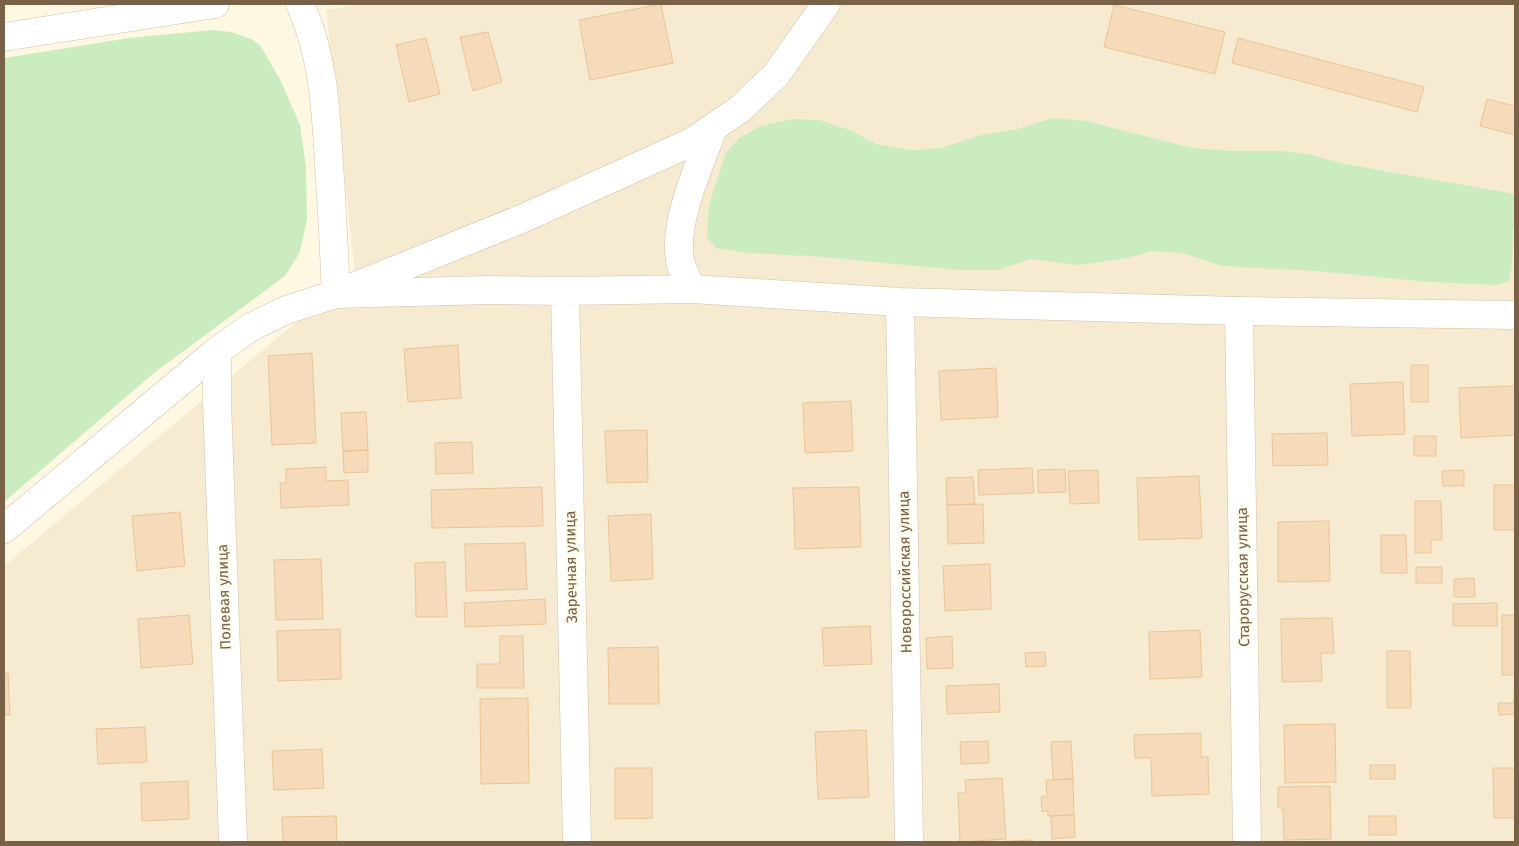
<svg xmlns="http://www.w3.org/2000/svg" width="1519" height="846" font-family="'Fira Sans',sans-serif">
  <style>
    .residential { fill: #f6ebd1 }
    .green { fill: #cbecc1 }
    .building { fill: #f5dbb9; stroke: #e9c598 }
    .lines { fill: none; stroke-linecap: round; stroke-linejoin: round }
    .minor-casing { stroke: #d0c1a9; stroke-width: 29 }
    .minor { stroke: #fff; stroke-width: 28 }
    .labels { text-anchor: middle; dominant-baseline: central; stroke-width: 4; stroke-linejoin: round; paint-order: stroke }
    .street-label { font-size: 15px; fill: #786147; stroke: #fffbeb }
  </style>
  <rect width="100%" height="100%" fill="#fef8e3"/>
  <path class="residential" d="M360,4H1515V842H4V566L355,273L326,10Z"/>
  <path class="green" d="M212,30L231,32L251,39L260,45L280,79L300,125L306,167L307,219L300,252L285,276L154,373L4,502V58L129,38Z
    M1053,118L1086,121L1192,148L1237,151H1282L1308,154L1345,164L1515,194V227L1513,228C1512,246 1514,263 1509,281L1496,285L1429,282L1316,271L1222,266L1182,253L1153,251L1127,258L1079,265L1030,259L999,270H959L811,256L748,253L716,248L707,238L709,205L726,153L738,139L760,126L793,119L819,120L850,130L876,144L910,150L941,148L981,135L1018,129Z"/>
  <path class="building" d="M661,4L673,63L590,80L579,20Z
    M1114,5L1225,32L1215,74L1104,47Z
    M488,32L502,82L473,91L460,37Z
    M426,38L440,94L409,102L396,45Z
    M1238,38L1424,87L1417,112L1232,63Z
    M1487,99L1515,106V135L1480,126Z
    M458,345L461,398L408,402L404,349Z
    M312,353L316,443L272,445L268,356Z
    M1411,365H1428V402H1411Z
    M996,368L998,417L941,420L939,371Z
    M1403,382L1405,434L1352,436L1350,384Z
    M1515,386V435L1461,438L1459,388Z
    M851,401L853,451L805,453L803,403Z
    M366,412L368,450L343,451L341,413Z
    M647,430L648,482L607,483L605,431Z
    M1327,433L1328,465L1273,466L1272,434Z
    M1414,436H1436V456H1414Z
    M472,442L473,473L436,474L435,443Z
    M368,450V472L344,473L343,451Z
    M326,467V481L348,480L349,505L281,508L280,483H286V469Z
    M1032,468L1034,493L979,495L978,470Z
    M1065,469L1066,492L1038,493V470Z
    M1098,470L1099,503L1070,504L1068,471Z
    M1464,470V486H1443L1442,471Z
    M1199,476L1202,538L1139,540L1137,478Z
    M973,477L975,504L947,505L946,478Z
    M1494,485H1515V530H1494Z
    M542,487L543,526L432,528L431,490Z
    M859,487L861,547L795,549L793,488Z
    M1415,501H1441L1442,540H1431V553H1415Z
    M983,504L984,543L948,544L947,505Z
    M180,512L185,566L137,571L132,516Z
    M651,514L653,579L611,581L608,516Z
    M1329,521L1330,581L1278,582V522Z
    M1381,535H1406L1407,573H1381Z
    M525,543L527,589L466,591L465,544Z
    M321,559L323,619L276,620L274,560Z
    M445,562L447,617H416L415,563Z
    M990,564L991,609L945,611L943,566Z
    M1416,567H1442V583H1416Z
    M1474,578L1475,597H1454V579Z
    M545,599L546,624L465,627L464,603Z
    M1497,603V626H1453V604Z
    M189,615L193,664L141,668L138,619Z
    M1502,615H1515V675H1502Z
    M1332,618L1334,653H1321L1322,681L1282,682L1281,619Z
    M870,626L872,664L824,666L822,628Z
    M340,629L341,679L278,681L277,631Z
    M1200,630L1202,677L1150,679L1149,632Z
    M500,636H523L524,688H477V664H500Z
    M952,636L953,668L927,669L926,638Z
    M658,647L659,704H609L608,648Z
    M1387,651H1410L1411,708H1387Z
    M1045,652L1046,666L1026,667L1025,653Z
    M4,673H8L10,715H4Z
    M999,684L1000,712L947,714L946,686Z
    M1514,690H1515V714L1499,715L1498,703H1514Z
    M528,698L529,783L481,784L480,699Z
    M1335,724L1336,782L1285,783L1284,725Z
    M145,727L147,762L98,764L96,729Z
    M866,730L869,797L818,799L815,732Z
    M1201,733V757H1208L1209,794L1152,796L1151,758H1135L1134,735Z
    M988,741L989,763L961,764L960,742Z
    M1071,741L1073,779L1053,780L1051,742Z
    M322,749L324,788L274,790L272,751Z
    M1370,765H1395V779H1370Z
    M615,768H652V818L615,819Z
    M1493,768H1515V818H1494Z
    M1002,778L1006,839L960,842L958,793H966L965,780Z
    M1073,779L1074,815L1048,816V811L1042,812L1041,797L1047,796L1046,780Z
    M188,781L189,819L142,821L141,783Z
    M1330,786L1331,839L1284,840L1283,808H1278V787Z
    M1074,815L1075,837L1052,839L1051,816Z
    M336,816L337,842H283L282,817Z
    M1369,816H1396V835H1369Z
    M1032,840V842H992Z"/>
  <g class="lines">
    <g class="minor-casing">
      <path id="minor" d="M300,4C323,54 326,109 329,164C332,207 334,251 336,294L526,217L692,142L740,109L776,75L826,4
        M4,37L215,4
        M692,289C689,282 685,275 682,268C669,229 700,165 713,128
        M565,291L577,842
        M900,302L909,842
        M1239,311L1247,842
        M217,351V402L233,842
        M4,529L217,351L251,327L286,310L336,294L490,290L565,291L692,289L900,302L1239,311L1515,315"/>
    </g>
    <use href="#minor" class="minor"/>
  </g>
  <g class="labels">
    <g class="street-label">
      <text transform="translate(571 567) rotate(-91)">Заречная улица</text>
      <text transform="translate(905 572) rotate(-91)">Новороссийская улица</text>
      <text transform="translate(1243 577) rotate(-91)">Старорусская улица</text>
      <text transform="translate(224 597) rotate(-92)">Полевая улица</text>
    </g>
  </g>
  <rect width="1519" height="846" fill="none" stroke="#786147" stroke-width="10"/>
</svg>
